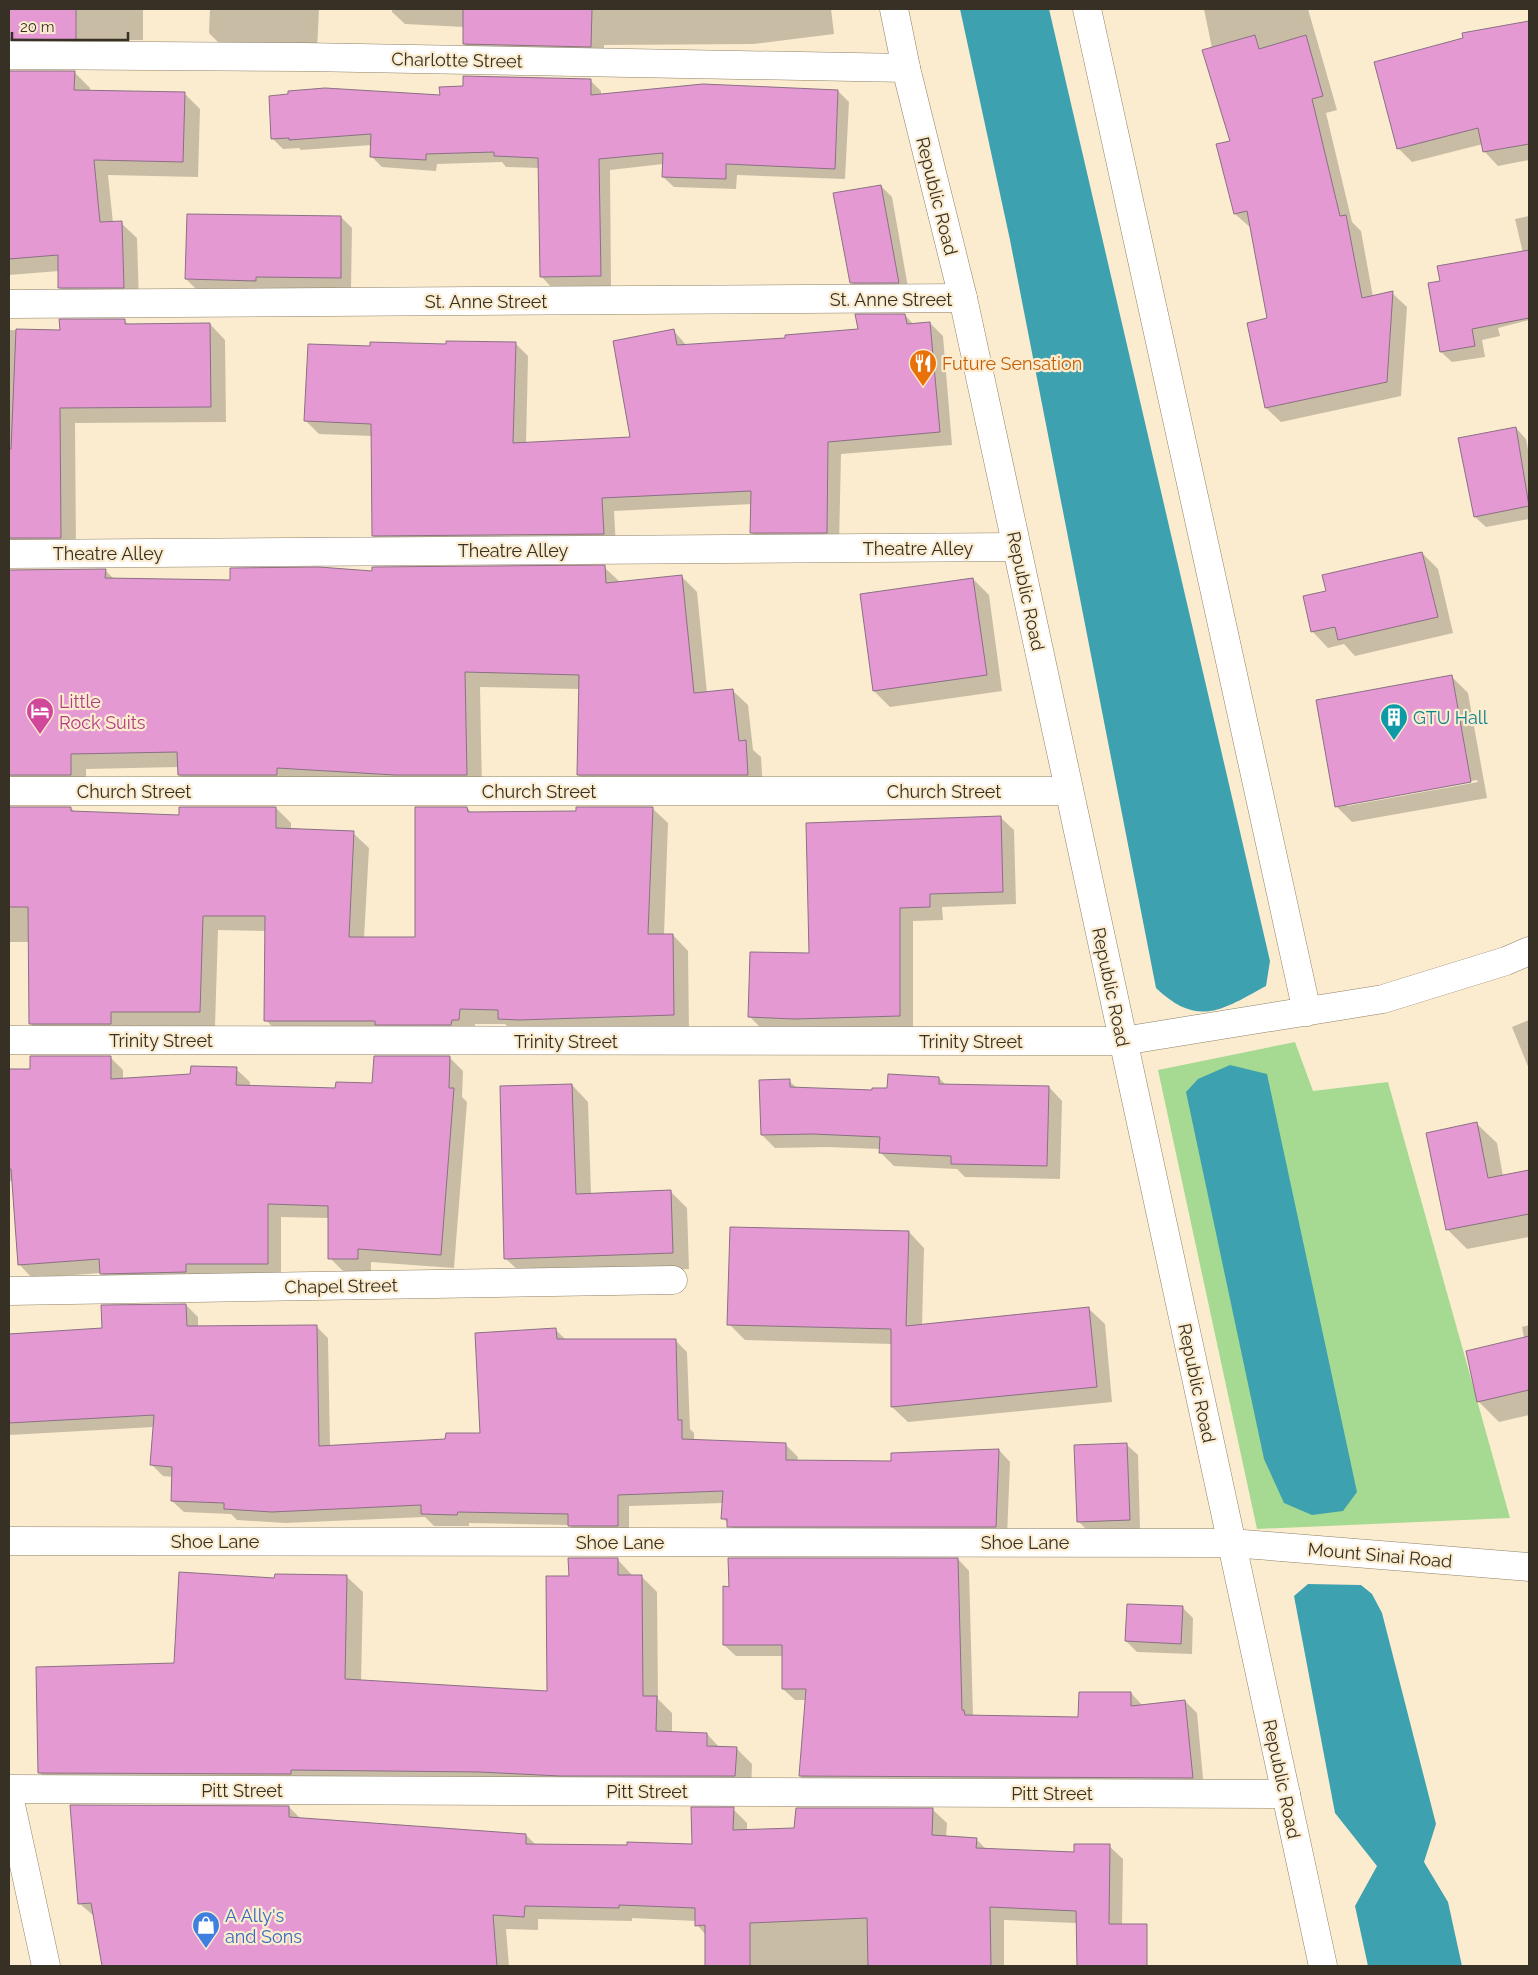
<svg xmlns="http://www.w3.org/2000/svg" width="1538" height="1975" font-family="Raleway,sans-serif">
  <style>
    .green { fill: #a6da92 }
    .water { fill: #3ea1af }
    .shadow { fill: #0003; fill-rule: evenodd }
    .building { fill: #e599d3; stroke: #8a7083 }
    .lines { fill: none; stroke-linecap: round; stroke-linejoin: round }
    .street-casing { stroke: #8f8167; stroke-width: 29 }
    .secondary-casing { stroke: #8f8167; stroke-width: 29 }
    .street { stroke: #fff; stroke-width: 28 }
    .secondary { stroke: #fff; stroke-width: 28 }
    .labels { text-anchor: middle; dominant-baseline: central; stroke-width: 4.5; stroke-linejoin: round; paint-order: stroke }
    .street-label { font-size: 18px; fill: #363025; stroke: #fbeccf }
    .food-label { font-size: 18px; fill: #c56008; stroke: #fbeccf; text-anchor: start }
    .hotel-label { font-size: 18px; fill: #b23c85; stroke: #fbeccf; text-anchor: start }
    .culture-label { font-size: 18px; fill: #0d838f; stroke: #fbeccf; text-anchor: start }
    .shop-label { font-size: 18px; fill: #366cbe; stroke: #fbeccf; text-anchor: start }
  </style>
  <rect width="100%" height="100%" fill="#fbeccf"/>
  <path class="green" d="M1295,1042L1313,1091L1388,1082L1510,1518L1257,1529L1158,1070Z"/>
  <path class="water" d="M960,9H1049L1270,961L1266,986C1222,1010 1198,1028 1156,988L1010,240Z
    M1230,1065L1267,1074L1357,1492L1343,1511L1312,1515L1284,1503L1264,1459L1186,1092L1198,1079Z
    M1308,1584L1361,1585L1372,1594L1382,1613L1436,1824L1424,1862L1448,1902L1462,1966H1368L1355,1906L1377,1866L1335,1813L1294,1596Z"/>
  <path class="shadow" d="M9,9H143V40H86V50L9,55Z
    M210,9H319L317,51L224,48L209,33Z
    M392,9H831L834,34L754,44L604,45V59L477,57L464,44V27L405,24L392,12Z
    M1204,9H1308L1337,110L1326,113L1352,222L1361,231L1373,297L1392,293L1407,307L1401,396L1281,422L1266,408L1269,319L1251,228L1235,214L1231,142Z
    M1529,22V160L1498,166L1484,151L1483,144L1412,162L1398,148L1464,39V34Z
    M9,72H74L90,88V91L185,94L200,109L198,177L108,175L113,223H121L137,238L139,303H75L60,288L59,271L9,275Z
    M590,80L601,91V95L838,91L849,102L845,179L737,175L736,189L674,187L663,177V164L610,170L611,286L552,288L542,277L540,168L506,167L502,162L437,164L436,171L382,167L371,156L372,145L301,150L299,148L283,149L272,138L441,96Z
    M881,186L892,197L909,293H862L851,282Z
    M1529,216V320L1498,328L1500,336L1482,340L1485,357L1452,362L1441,352V282L1523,253L1515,219Z
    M341,217L352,228L351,289L267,288L266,291L197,290L186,279Z
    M905,315L914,325L930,323L943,336L952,445L841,454L839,545L765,546L752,533V504L614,511L616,547L386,548L373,535V436L319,434L306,421L371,347L515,343L528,356L526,444L632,439L674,331L687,346L786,339L859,330Z
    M124,320L129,325L210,324L225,340L226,422L75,423L76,553L10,562L9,569V330L61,332Z
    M1516,428L1526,439L1529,455V519L1486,527L1475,517Z
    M1422,553L1438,569L1453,633L1355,656L1344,644L1328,648L1312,631L1327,592Z
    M604,567L621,583L681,576L697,592L707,693L732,690L748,705L753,750L761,757L763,790H594L578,775L580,689L480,687L482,790H194L179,775V767L86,769V790L10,799L9,806V571L105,570L114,579L231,581L374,572Z
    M973,579L989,595L1002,691L890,707L874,691Z
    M1452,677L1468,693L1487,798L1352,822L1336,806ZM1477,780L1478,782L1347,806V803Z
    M9,808H71L76,813L180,816L276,808L291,823V830L353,833L369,848L364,938H416L467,808L472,813L578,812L652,808L668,823L664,935H673L688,951L689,1030L515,1034L505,1024H475L474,1035L281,1036L266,1020V931L218,930L215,1027L46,1039L31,1024L29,942H9Z
    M1000,817L1014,830L1016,904L942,907L943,920L913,921V1029L763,1030L749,1016L810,955Z
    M1529,1020V1069L1512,1027Z
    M110,1057L123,1070V1079L192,1075L236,1069L250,1082V1087L337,1089L374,1084L449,1057L463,1071L462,1097L467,1102L454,1268L371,1262V1272L343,1271L330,1258L329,1218L281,1217V1277L115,1287L101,1273L32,1278L19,1264L13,1181H9V1070H31Z
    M939,1078L946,1085L1049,1087L1062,1101L1060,1179L965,1177L957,1169L894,1166L880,1152L881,1149L827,1147L775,1148L762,1135L789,1081L797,1088L873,1092Z
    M572,1085L588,1102L591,1194L671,1192L687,1208L689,1269L522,1274L505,1258Z
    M1477,1124L1497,1143L1503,1176L1529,1171V1237L1467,1249L1447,1229Z
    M909,1232L924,1248L922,1326L1089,1309L1105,1324L1112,1402L908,1422L892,1407V1344L745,1340L729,1324Z
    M186,1305L198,1317V1327L316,1326L328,1338L330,1447L447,1441L481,1435L556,1330L566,1340H675L687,1352L690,1429L694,1433V1441L786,1445L798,1457L797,1461L892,1462L999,1450L1010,1462L1007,1538H741L723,1518V1503L629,1506V1538H581L569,1525L469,1523V1526H434L425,1517L285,1523L237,1520L231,1514L184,1512L172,1501L173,1477L163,1476L151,1464L154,1427L9,1435V1334L103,1329Z
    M1529,1325V1415L1499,1422L1479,1402L1467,1352L1524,1338L1522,1327Z
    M1127,1445L1138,1455L1140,1530L1089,1532L1078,1521Z
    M617,1559L633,1576H641L657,1592L658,1699L672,1713V1733L707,1734L720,1748H736L752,1764L751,1792L55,1789L40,1773L175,1664L276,1579L347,1577L363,1592L361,1681L548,1692L570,1577Z
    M958,1559L969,1571L973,1716L1079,1718L1131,1693L1143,1706L1185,1701L1197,1713L1204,1789L812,1788L800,1776L806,1700H795L783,1689V1656H736L724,1645L731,1588Z
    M1182,1607L1193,1618L1192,1654L1137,1652L1126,1641Z
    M289,1807L301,1819L526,1835L536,1845H694L733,1809L747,1823V1831L796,1829L933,1810L947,1823L946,1837L976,1839L987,1850L1075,1853L1109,1846L1123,1859L1122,1925L1004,1920V1966H706L707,1936L697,1925L696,1921L632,1918V1921L538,1919V1930L506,1929L509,1966H104L95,1917L79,1903Z"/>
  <path class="building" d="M9,9H76V40L9,39Z
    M463,9H592L591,47L463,44Z
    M1529,21V144L1483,152L1478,128L1397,149L1374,62L1463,38L1462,33Z
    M1255,35L1259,49L1306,35L1323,96L1312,99L1340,216L1346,215L1362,298L1393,291L1387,382L1265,408L1247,323L1267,318L1247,211L1234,214L1216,144L1230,141L1202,50Z
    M9,71H75L74,90L185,92L183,162L94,160L100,222L122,221L124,288H58V255L9,259Z
    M463,76L591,79V95L703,84L838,90L835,169L726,164V179L662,177L663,153L599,159L601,276L540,277L538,158L494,156V152L426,154V160L370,157L371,134L289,140V138L271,139L269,96L288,94V91L325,88L440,95L439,87L463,86Z
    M881,185L899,283H850L833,193Z
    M187,214L341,216V278L256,277V281L185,279Z
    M1529,250V318L1472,329L1475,346L1440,352L1428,283L1440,281L1437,266Z
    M855,314H905L907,324L930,322L940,432L828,442L827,533H750L751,491L602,498L604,534L372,536L371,424L304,421L308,344L370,346V342L446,344V341L516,342L513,443L630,437L613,341L674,329L677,345L785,338V335L858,329Z
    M59,319H125V324L210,323L211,407L60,408L61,538H9V449H11L16,329L60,330Z
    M1516,427L1529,506L1474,517L1458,438Z
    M1422,552L1438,617L1338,640L1335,627L1311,632L1303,596L1326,591L1322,575Z
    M605,565L606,583L682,575L694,693L733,689L739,741L746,740L748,775H577L579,675L465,672L467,775H395L277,768V775H178L177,752L71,754V775H9V570L106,569L105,578L230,580V568L319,567L372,571V567Z
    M973,578L987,675L873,691L860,594Z
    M1452,675L1471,782L1335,807L1316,700Z
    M9,807H71V811L179,815V807H276V828L354,831L349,937H415V807H467L468,812L576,811V807H653L648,934H673L674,1015L519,1020L498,1019V1010L460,1009L459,1020H452L451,1025H375V1021H264L265,916H203L200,1012H111V1024H29L28,907H9Z
    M1001,816L1003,892L930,894V907L900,908V1016L794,1019L748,1017L750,952L809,953L806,823Z
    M30,1056H111V1079L190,1074L191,1066L237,1067L236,1085L335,1088L336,1082L372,1083L374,1056H450L449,1088H454L441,1255L358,1249V1259H328V1206L268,1204V1264H186V1272L100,1274L99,1259L18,1265L11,1169H9V1069H30Z
    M888,1074L939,1077V1084L1049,1086L1047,1166L951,1164V1156L879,1153L880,1137L813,1134L761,1135L759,1080L790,1079V1087L872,1090V1088H887Z
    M572,1084L576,1194L671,1190L673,1253L504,1259L500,1086Z
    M1477,1122L1488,1178L1529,1170V1214L1446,1230L1426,1133Z
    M730,1227L909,1231L906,1326L1089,1307L1097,1387L891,1407V1329L727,1325Z
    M186,1304L187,1326L317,1325L319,1446L445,1439L446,1433H480L475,1333L556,1328L557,1339H676L678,1420H682V1439L786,1443V1460L891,1461V1453L999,1449L996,1527H727V1519H721L723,1491L618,1495V1526H568V1514L458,1512L457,1515L421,1514V1505L272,1512L224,1509V1503L171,1501L172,1467L150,1465L154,1415L9,1423V1334L102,1328L101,1305Z
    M1529,1336V1390L1477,1402L1466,1351Z
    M1127,1443L1130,1520L1077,1522L1074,1445Z
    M568,1558H618V1575H642L643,1696H657L656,1731L707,1733V1746L737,1747L735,1776H560L479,1772L291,1770V1774L38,1773L36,1667L174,1663L179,1572L274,1578L275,1574L347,1575L345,1679L547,1691L546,1576H569Z
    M728,1558H958L962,1710H964L965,1715L1078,1717L1079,1692H1131V1706L1185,1700L1193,1778L799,1776L806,1689H782V1645H723V1586L729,1587Z
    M1127,1604L1183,1606L1181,1644L1125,1641Z
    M70,1805L289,1806V1817L526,1834V1844L627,1845V1842L692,1844L691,1807H734L733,1830L794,1828L796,1808H933L932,1835L977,1838L976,1848L1074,1852V1844H1110L1109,1924H1147V1966H1077L1076,1911L990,1907L991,1966H868L867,1918L750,1923V1966H705V1925L695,1926V1908L619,1905V1908L525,1906L524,1917L493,1915L497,1966H102L91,1903L78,1904Z"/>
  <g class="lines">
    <g class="street-casing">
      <path id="street" d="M1087,9L1307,1012
        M9,55L304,57L906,68
        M9,304L963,298
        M9,554L1016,547
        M9,791H1069
        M9,1040L1123,1041L1383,999L1506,961L1529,951
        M9,1291L673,1280
        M9,1541L1231,1543L1529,1567
        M9,1789L1286,1794"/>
    </g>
    <g class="secondary-casing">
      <path id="secondary" d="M894,9L906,68L963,298L1323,1966
        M9,1796L46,1966"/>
    </g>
    <use href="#street" class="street"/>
    <use href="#secondary" class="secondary"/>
  </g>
  <defs>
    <g id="restaurant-pin" transform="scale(1.4375)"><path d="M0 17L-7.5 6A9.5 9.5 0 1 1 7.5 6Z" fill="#e8710a" stroke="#fbeccf"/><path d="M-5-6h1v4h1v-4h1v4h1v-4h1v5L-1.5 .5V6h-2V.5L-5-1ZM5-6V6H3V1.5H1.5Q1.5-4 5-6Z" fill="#fff"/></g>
    <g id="hotel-pin" transform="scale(1.4375)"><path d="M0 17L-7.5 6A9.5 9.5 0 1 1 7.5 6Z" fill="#d1479c" stroke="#fbeccf"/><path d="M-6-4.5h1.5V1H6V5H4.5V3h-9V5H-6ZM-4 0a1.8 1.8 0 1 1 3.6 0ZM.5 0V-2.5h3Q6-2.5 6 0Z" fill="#fff"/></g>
    <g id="building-pin" transform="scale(1.4375)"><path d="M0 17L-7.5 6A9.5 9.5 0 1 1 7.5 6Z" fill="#0f9aa8" stroke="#fbeccf"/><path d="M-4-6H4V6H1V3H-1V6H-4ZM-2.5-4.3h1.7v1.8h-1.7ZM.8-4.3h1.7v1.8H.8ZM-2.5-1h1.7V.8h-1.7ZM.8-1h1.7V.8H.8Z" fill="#fff"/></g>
    <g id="shop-pin" transform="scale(1.4375)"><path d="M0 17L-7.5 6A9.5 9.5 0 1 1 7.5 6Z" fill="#3f7fe0" stroke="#fbeccf"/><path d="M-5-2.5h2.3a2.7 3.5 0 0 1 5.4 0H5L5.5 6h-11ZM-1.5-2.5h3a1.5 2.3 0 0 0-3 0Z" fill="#fff"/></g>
  </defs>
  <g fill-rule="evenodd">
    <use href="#restaurant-pin" x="923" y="363"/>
    <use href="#hotel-pin" x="40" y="711"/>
    <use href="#building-pin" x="1394" y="717"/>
    <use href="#shop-pin" x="206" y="1925"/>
  </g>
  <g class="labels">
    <g class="street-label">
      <text transform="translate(457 60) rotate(1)">Charlotte Street</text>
      <text transform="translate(937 196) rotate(76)">Republic Road</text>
      <text x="891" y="299">St. Anne Street</text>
      <text x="486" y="301">St. Anne Street</text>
      <text x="918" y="548">Theatre Alley</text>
      <text x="513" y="550">Theatre Alley</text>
      <text x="108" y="553">Theatre Alley</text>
      <text transform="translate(1026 591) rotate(78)">Republic Road</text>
      <text x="134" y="791">Church Street</text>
      <text x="539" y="791">Church Street</text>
      <text x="944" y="791">Church Street</text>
      <text transform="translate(1111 987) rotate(78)">Republic Road</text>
      <text x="161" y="1040">Trinity Street</text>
      <text x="566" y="1041">Trinity Street</text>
      <text x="971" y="1041">Trinity Street</text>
      <text transform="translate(341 1286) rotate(-1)">Chapel Street</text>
      <text transform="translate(1197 1383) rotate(78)">Republic Road</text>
      <text x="215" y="1541">Shoe Lane</text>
      <text x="620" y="1542">Shoe Lane</text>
      <text x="1025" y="1542">Shoe Lane</text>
      <text transform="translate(1380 1555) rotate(5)">Mount Sinai Road</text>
      <text transform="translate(1282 1779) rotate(78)">Republic Road</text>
      <text x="242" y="1790">Pitt Street</text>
      <text x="647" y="1791">Pitt Street</text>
      <text x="1052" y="1793">Pitt Street</text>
    </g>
    <g class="food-label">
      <text x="942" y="363">Future Sensation</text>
    </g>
    <g class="hotel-label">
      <text x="59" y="701">Little<tspan x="59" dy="21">Rock Suits</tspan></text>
    </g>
    <g class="culture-label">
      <text x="1413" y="717">GTU Hall</text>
    </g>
    <g class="shop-label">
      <text x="225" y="1915">A Ally's<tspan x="225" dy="21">and Sons</tspan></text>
    </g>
  </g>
  <rect width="1538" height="1975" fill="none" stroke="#363025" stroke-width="20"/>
  <path d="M12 32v8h116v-8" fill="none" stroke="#363025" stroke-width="2.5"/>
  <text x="20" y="32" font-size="15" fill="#363025" stroke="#fbeccf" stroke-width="4" paint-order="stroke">20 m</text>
</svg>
